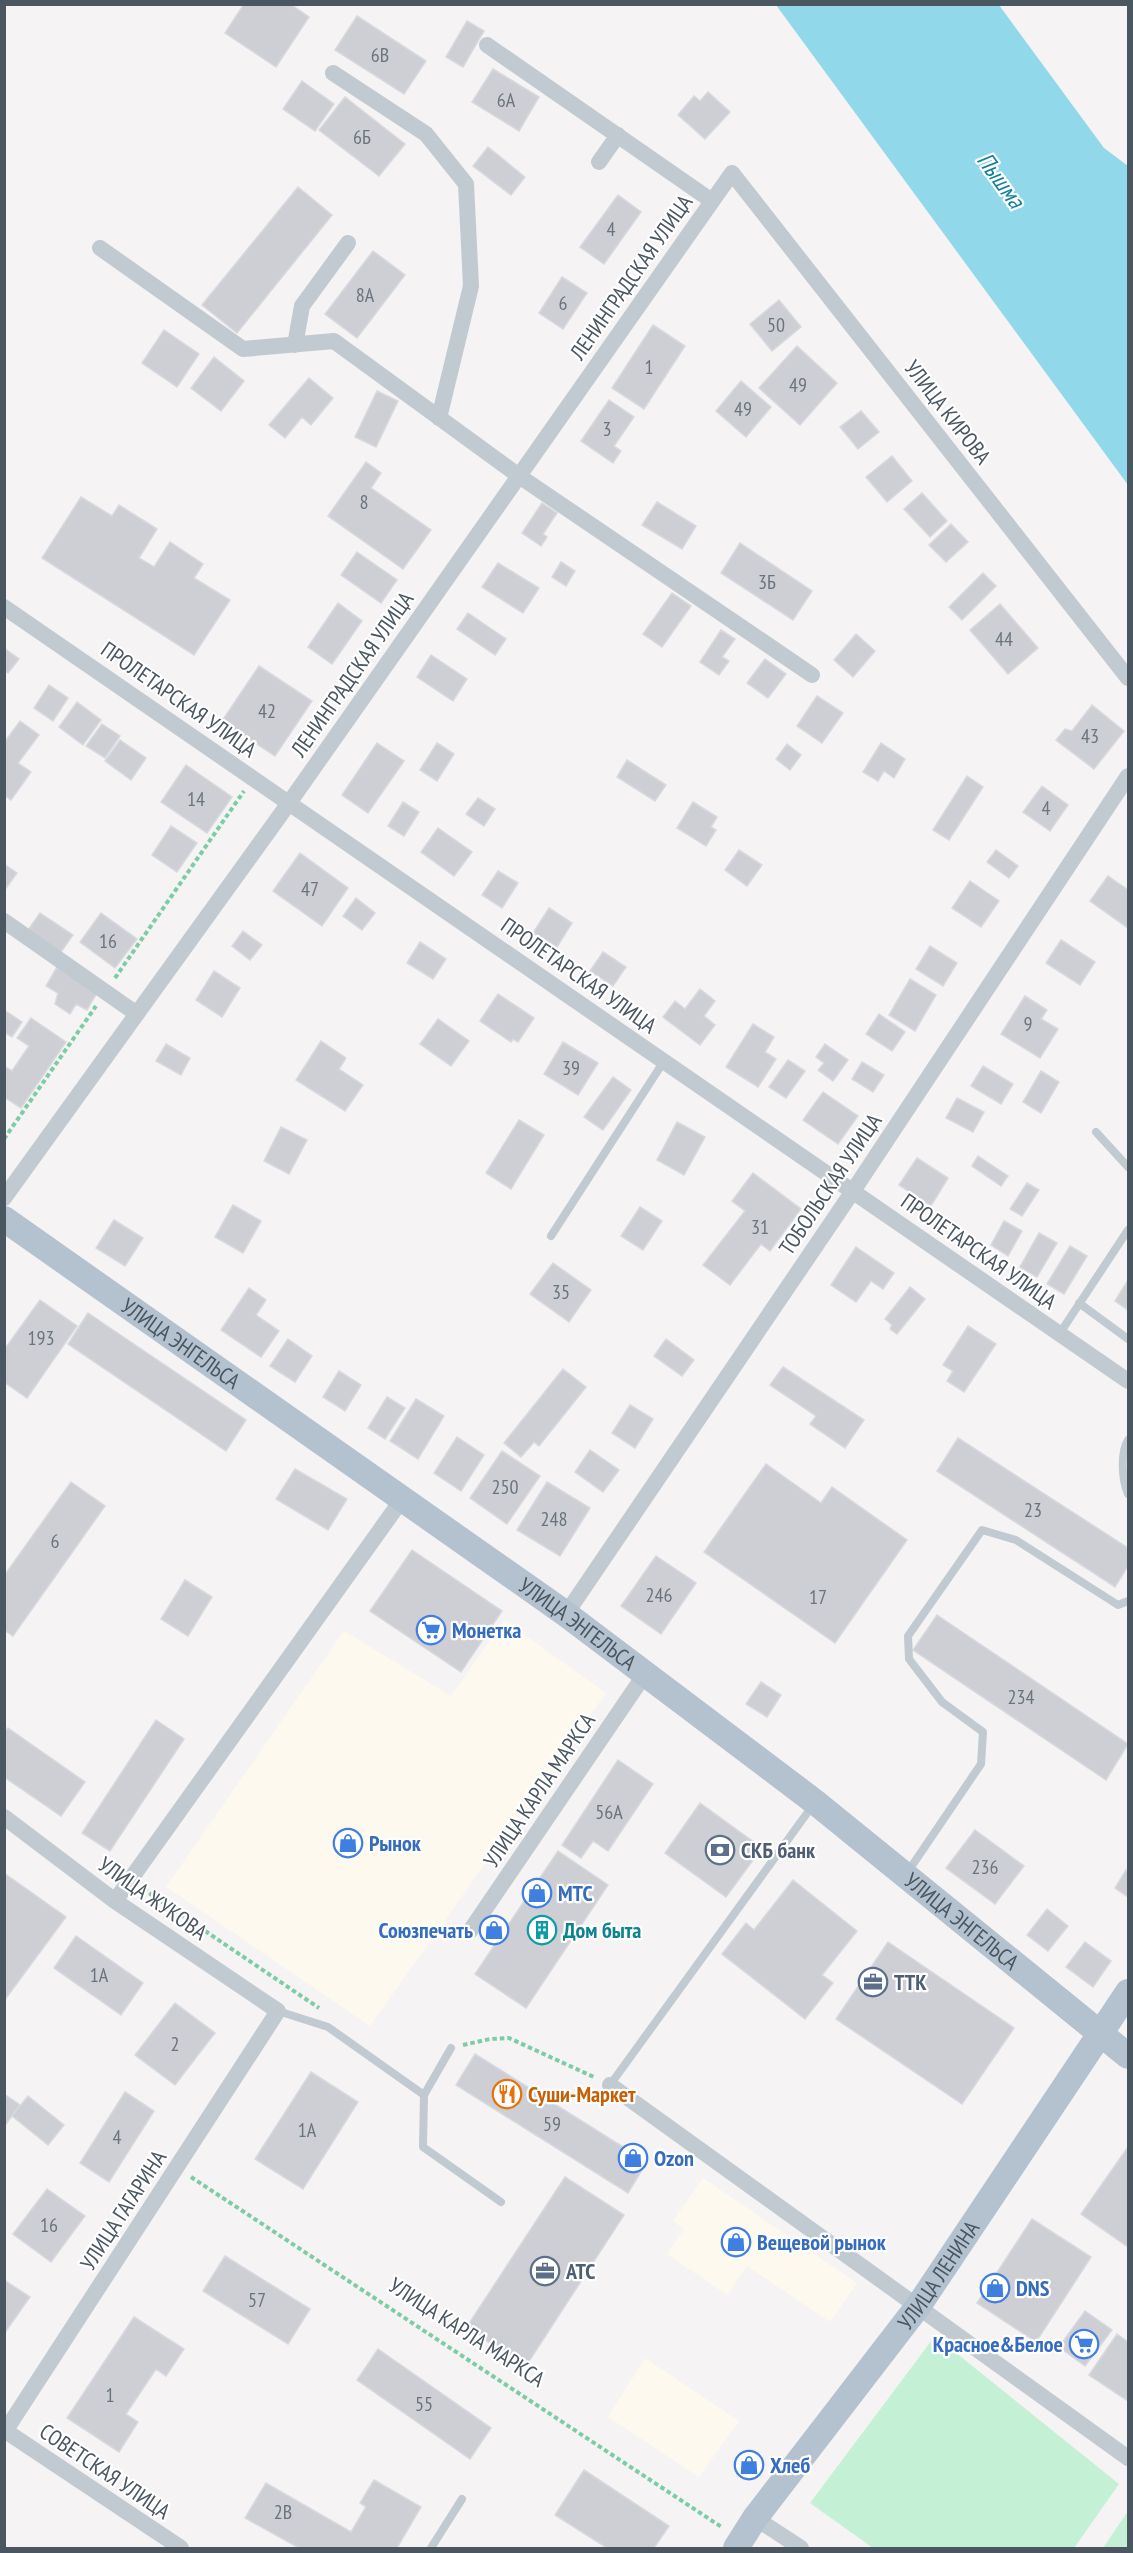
<svg xmlns="http://www.w3.org/2000/svg" width="1133" height="2553" font-family="'PT Sans Narrow',sans-serif">
  <style>
    .commercial { fill: #fdf9ef }
    .green { fill: #c4f0d5 }
    .water { fill: #92d8eb }
    .building { fill: #cdcfd5; stroke: #d7d9de; stroke-width: 1.5 }
    .lines { fill: none; stroke-linecap: round; stroke-linejoin: round }
    .path { stroke: #7ccda6; stroke-width: 4; stroke-dasharray: 4.5 3; stroke-linecap: butt }
    .service { stroke: #c1cad1; stroke-width: 8 }
    .minor { stroke: #c1cad1; stroke-width: 16 }
    .primary { stroke: #b4c2d0; stroke-width: 26 }
    .labels { text-anchor: middle; dominant-baseline: central; stroke-width: 4.5; stroke-linejoin: round; paint-order: stroke }
    .number-label { font-size: 20px; fill: #6b747d }
    .street-label { font-size: 22px; fill: #4a5660; stroke: #fff }
    .shop-label { font-size: 22px; font-weight: bold; fill: #366cbe; stroke: #fff; text-anchor: start }
    .service-label { font-size: 22px; font-weight: bold; fill: #4e5e75; stroke: #fff; text-anchor: start }
    .culture-label { font-size: 22px; font-weight: bold; fill: #0d838f; stroke: #fff; text-anchor: start }
    .food-label { font-size: 22px; font-weight: bold; fill: #c56008; stroke: #fff; text-anchor: start }
    .water-label { font-size: 24px; font-style: italic; fill: #107f9d; stroke: #fff }
  </style>
  <rect width="100%" height="100%" fill="#f5f3f3"/>
  <path class="commercial" d="M504,1620L606,1693L370,2026L166,1887L344,1631L451,1696Z
    M703,2178L857,2283L830,2322L747,2266L727,2295L667,2254L684,2229L673,2221Z
    M645,2358L739,2421L699,2477L608,2417Z"/>
  <path class="green" d="M935,2336L1119,2484L1074,2548H873L810,2503Z
    M1128,2511V2548H1103Z"/>
  <path class="water" d="M776,5H999L1104,148L1128,166V485Z"/>
  <path class="building" d="M244,4H290L309,17L276,67L225,33Z
    M357,16L426,61L404,94L335,50Z
    M467,21L484,31L463,67L446,57Z
    M493,69L539,97L519,131L472,102Z
    M302,81L334,104L315,131L283,109Z
    M708,92L730,112L705,139L678,115L694,96L700,101Z
    M345,97L405,144L379,176L319,130Z
    M488,147L525,177L511,195L473,166Z
    M298,187L332,215L237,333L202,305Z
    M618,195L641,212L604,264L580,247Z
    M373,251L405,275L357,338L325,314Z
    M562,277L587,293L563,329L539,313Z
    M779,300L801,327L772,351L750,324Z
    M653,325L685,346L644,409L612,388Z
    M164,330L199,354L177,387L142,363Z
    M797,346L837,383L800,425L759,388Z
    M214,357L244,381L221,411L191,388Z
    M309,378L333,398L311,425L302,417L285,438L269,425Z
    M741,381L771,407L746,437L716,411Z
    M377,391L398,401L376,447L355,437Z
    M609,400L634,417L614,446L621,451L613,463L581,441Z
    M861,411L879,432L858,449L840,427Z
    M892,456L912,481L887,502L866,477Z
    M366,462L381,473L371,488L431,530L403,569L328,516Z
    M922,493L947,521L930,537L904,509Z
    M81,497L112,516L119,505L157,529L139,558L154,567L170,542L203,564L194,578L230,600L194,655L42,558Z
    M657,502L696,526L682,549L642,525Z
    M542,503L557,513L543,534L547,537L541,546L522,533Z
    M951,524L968,542L946,562L929,545Z
    M740,543L812,591L793,620L721,573Z
    M357,552L397,580L381,603L341,575Z
    M561,562L575,571L566,586L552,577Z
    M498,563L539,588L523,613L482,587Z
    M983,573L996,586L962,620L949,607Z
    M672,593L691,606L662,647L643,634Z
    M338,603L362,621L332,664L308,647Z
    M1000,604L1038,648L1008,674L970,630Z
    M468,613L506,639L495,655L457,629Z
    M721,630L735,639L722,657L729,661L719,675L700,662Z
    M856,634L875,651L853,677L834,660Z
    M4,648L19,659L8,673L4,670Z
    M431,655L467,679L453,701L417,677Z
    M765,659L786,674L768,698L747,683Z
    M259,666L312,701L275,756L222,721Z
    M49,685L68,698L53,721L34,708Z
    M817,696L843,713L822,743L797,726Z
    M77,702L101,720L83,745L59,727Z
    M1092,705L1124,731L1094,769L1056,740L1065,729L1072,731Z
    M20,721L39,735L18,763L31,772L11,800L4,795V743Z
    M102,724L120,736L105,758L86,746Z
    M120,740L146,758L131,780L105,761Z
    M377,743L404,761L368,813L342,795Z
    M437,743L454,754L437,781L420,770Z
    M881,743L905,759L894,778L884,771L878,781L863,772Z
    M787,744L801,755L790,770L776,759Z
    M627,760L666,785L655,801L617,777Z
    M186,765L232,797L207,833L161,802Z
    M967,776L983,787L949,840L933,830Z
    M1042,786L1068,805L1050,831L1023,812Z
    M478,798L495,809L484,826L466,814Z
    M403,802L419,812L404,836L388,826Z
    M693,802L717,817L711,827L716,830L706,846L677,828Z
    M171,826L197,843L177,872L152,855Z
    M438,828L472,852L454,876L421,852Z
    M739,850L762,865L747,886L725,870Z
    M996,850L1018,866L1009,878L987,862Z
    M300,853L348,888L322,926L273,891Z
    M4,864L17,873L4,891Z
    M498,871L518,883L502,908L482,895Z
    M1108,876L1128,890V928L1090,901Z
    M970,881L999,901L981,927L952,908Z
    M356,898L375,913L362,930L343,916Z
    M549,908L572,923L557,947L533,933Z
    M40,913L73,935L61,952L28,930Z
    M101,913L137,939L115,968L80,942Z
    M243,931L262,945L250,960L232,946Z
    M1061,940L1095,962L1080,985L1046,963Z
    M420,942L446,959L433,979L407,963Z
    M930,946L957,963L943,986L916,969Z
    M603,952L626,967L613,986L590,971Z
    M57,967L98,991L87,1010L76,1004L70,1014L55,1004L58,993L46,986Z
    M214,971L240,988L222,1017L196,1000Z
    M910,979L936,995L915,1031L889,1015Z
    M700,989L715,1001L704,1016L715,1025L700,1045L663,1017L675,1001L685,1009Z
    M498,994L534,1018L518,1042L513,1039L511,1042L480,1021Z
    M1025,996L1047,1010L1041,1019L1058,1029L1040,1058L1001,1034Z
    M4,1010L22,1022L12,1037L4,1032Z
    M879,1014L905,1032L892,1051L866,1034Z
    M31,1018L66,1042L21,1108L4,1097V1066L12,1071L29,1046L17,1038Z
    M438,1019L469,1041L451,1066L420,1044Z
    M753,1024L774,1037L765,1052L776,1059L758,1087L726,1067Z
    M321,1041L346,1058L339,1069L363,1085L345,1111L296,1080Z
    M563,1042L598,1063L578,1095L544,1074Z
    M166,1044L190,1058L181,1075L156,1061Z
    M825,1044L848,1060L833,1081L818,1070L824,1063L816,1057Z
    M788,1060L805,1071L786,1098L769,1087Z
    M862,1062L884,1075L873,1092L852,1079Z
    M983,1066L1013,1084L1001,1104L971,1086Z
    M1041,1071L1059,1082L1041,1113L1023,1102Z
    M613,1077L631,1090L603,1130L584,1117Z
    M823,1092L858,1116L838,1144L803,1120Z
    M957,1098L984,1112L973,1132L946,1118Z
    M519,1120L544,1135L511,1189L486,1173Z
    M677,1122L705,1137L684,1175L657,1160Z
    M281,1127L307,1140L289,1174L264,1161Z
    M978,1156L1008,1176L1001,1186L972,1166Z
    M917,1158L948,1178L931,1206L899,1185Z
    M753,1173L801,1209L770,1251L761,1244L730,1285L703,1265L745,1211L732,1201Z
    M1027,1183L1039,1190L1022,1216L1010,1209Z
    M233,1205L261,1221L243,1253L215,1237Z
    M640,1207L662,1221L643,1250L621,1236Z
    M114,1220L143,1238L125,1266L96,1248Z
    M1004,1221L1022,1231L1008,1256L991,1245Z
    M1039,1233L1057,1243L1037,1277L1020,1267Z
    M1070,1246L1087,1256L1064,1294L1047,1284Z
    M856,1247L894,1273L883,1289L871,1281L856,1302L831,1285Z
    M553,1263L591,1290L569,1322L530,1294Z
    M1128,1280V1310L1115,1301Z
    M910,1287L925,1299L897,1334L890,1329L892,1325L885,1319Z
    M249,1288L266,1300L256,1315L279,1331L261,1357L221,1330Z
    M40,1300L77,1326L27,1398L4,1382V1350Z
    M88,1313L246,1420L226,1451L68,1344Z
    M968,1326L996,1344L964,1392L947,1381L953,1371L943,1365Z
    M288,1339L312,1356L295,1382L270,1366Z
    M666,1339L694,1360L682,1376L654,1356Z
    M783,1367L864,1420L845,1448L810,1424L816,1416L770,1385Z
    M563,1369L586,1387L539,1446L534,1442L521,1457L504,1443Z
    M339,1371L361,1385L345,1411L323,1397Z
    M387,1397L405,1408L385,1439L368,1428Z
    M416,1399L444,1416L418,1459L390,1441Z
    M630,1405L653,1419L635,1448L612,1433Z
    M457,1437L484,1455L461,1491L434,1473Z
    M958,1438L1128,1548V1566L1115,1587L937,1471Z
    M590,1450L619,1470L603,1492L575,1472Z
    M502,1451L540,1476L507,1524L470,1498Z
    M766,1464L821,1503L832,1487L907,1540L835,1643L704,1552Z
    M295,1469L347,1499L328,1530L276,1499Z
    M71,1482L105,1506L13,1636L4,1630V1576Z
    M547,1482L590,1508L560,1556L517,1530Z
    M412,1550L502,1611L461,1672L370,1611Z
    M656,1556L696,1583L661,1634L621,1606Z
    M185,1580L212,1597L188,1636L161,1619Z
    M937,1615L1128,1744L1106,1780L913,1650Z
    M761,1682L781,1695L767,1717L746,1704Z
    M156,1720L184,1739L110,1851L82,1833Z
    M8,1728L85,1782L61,1816L4,1777V1733Z
    M618,1760L653,1784L608,1851L593,1841L581,1858L562,1845Z
    M700,1803L762,1848L726,1897L665,1853Z
    M975,1830L1024,1866L995,1904L946,1868Z
    M558,1851L608,1885L526,2008L475,1974Z
    M1126,1870L1128,1872V1897L1115,1888Z
    M4,1873L66,1917L4,2001Z
    M793,1880L857,1931L822,1975L833,1983L805,2019L722,1954L746,1923L754,1930Z
    M1047,1909L1068,1926L1048,1951L1027,1935Z
    M76,1936L143,1983L121,2015L54,1968Z
    M888,1942L1014,2028L962,2104L836,2019Z
    M1085,1942L1111,1961L1093,1987L1066,1967Z
    M175,2003L215,2033L175,2085L135,2055Z
    M475,2054L647,2162L628,2193L456,2085Z
    M311,2072L358,2102L303,2189L255,2159Z
    M125,2092L154,2111L109,2182L80,2163Z
    M4,2094L20,2105L4,2127Z
    M28,2096L64,2125L48,2145L12,2116Z
    M1128,2147V2247L1081,2214Z
    M565,2177L624,2215L526,2366L466,2328Z
    M47,2189L85,2216L51,2262L13,2234Z
    M1032,2219L1091,2257L1036,2342L977,2303Z
    M225,2256L310,2309L288,2344L203,2291Z
    M4,2280L30,2297L4,2334Z
    M1085,2311L1112,2330L1085,2366L1059,2347Z
    M134,2317L184,2349L166,2376L156,2369L126,2414L138,2422L119,2452L67,2418Z
    M1117,2334L1128,2342V2401L1089,2375Z
    M378,2349L491,2428L470,2459L357,2380Z
    M584,2470L669,2526L654,2548H607L555,2515Z
    M374,2480L421,2507L397,2548H299L245,2518L266,2483L351,2532L366,2507L360,2503Z"/>
  <g class="lines">
    <path class="path" d="M115,978L244,791
      M4,1139L96,1006
      M143,1889L319,2008
      M463,2045L490,2039L509,2038L596,2078
      M191,2177L723,2528"/>
    <path class="service" d="M1096,1132L1128,1167
      M551,1236L664,1061
      M1079,1303L1128,1339
      M1060,1333L1128,1230
      M1128,1440C1120,1453 1122,1480 1128,1494
      M907,1873L981,1764L983,1732L942,1702L909,1659L908,1636L982,1530L1016,1540L1118,1605L1128,1601
      M278,2011L328,2027L424,2095L423,2147L501,2202
      M610,2085L813,1805
      M424,2095L451,2048
      M431,2548L462,2499"/>
    <path class="minor" d="M487,45L712,201
      M333,73L426,134L466,184L471,286L439,418
      M599,162L618,135
      M100,248L243,349L334,341L519,476L812,675
      M295,345L302,306L348,243
      M4,607L1128,1381
      M4,921L137,1014
      M4,1198L289,803L732,173L1128,678
      M566,1614L853,1191L1128,776
      M4,1817L115,1901L278,2011L4,2433
      M115,1901L403,1498
      M470,1931L645,1674
      M610,2085L1128,2458
      M4,2430L181,2548
      M755,2518L801,2548"/>
    <g class="primary">
      <path id="s1" d="M4,1219L566,1614L815,1802L1128,2056"/>
      <path id="s2" d="M736,2548L755,2518L919,2305L1128,1992"/>
    </g>
  </g>
  <defs>
    <g id="supermarket-ring" transform="scale(1.5)"><circle r="9.5" fill="#fff" stroke="#3f7fe0" stroke-width="1.5"/><path d="M-6-5.5h2.5l.6 2H6L4.5 2H-2.5L-4.4-4H-6ZM-1.5 3.2a1.3 1.3 0 1 0 .1 0ZM3 3.2a1.3 1.3 0 1 0 .1 0Z" fill="#3f7fe0"/></g>
    <g id="shop-ring" transform="scale(1.5)"><circle r="9.5" fill="#fff" stroke="#3f7fe0" stroke-width="1.5"/><path d="M-5-2.5h2.3a2.7 3.5 0 0 1 5.4 0H5L5.5 6h-11ZM-1.5-2.5h3a1.5 2.3 0 0 0-3 0Z" fill="#3f7fe0"/></g>
    <g id="bank-ring" transform="scale(1.5)"><circle r="9.5" fill="#fff" stroke="#5c6f8a" stroke-width="1.5"/><path d="M-6-4H6V4H-6ZM0-2.3a2.3 2.3 0 1 0 0 4.6a2.3 2.3 0 1 0 0-4.6Z" fill="#5c6f8a"/></g>
    <g id="building-ring" transform="scale(1.5)"><circle r="9.5" fill="#fff" stroke="#0f9aa8" stroke-width="1.5"/><path d="M-4-6H4V6H1V3H-1V6H-4ZM-2.5-4.3h1.7v1.8h-1.7ZM.8-4.3h1.7v1.8H.8ZM-2.5-1h1.7V.8h-1.7ZM.8-1h1.7V.8H.8Z" fill="#0f9aa8"/></g>
    <g id="office-ring" transform="scale(1.5)"><circle r="9.5" fill="#fff" stroke="#5c6f8a" stroke-width="1.5"/><path d="M-6-3h4V-5.5h4V-3h4V5H-6ZM-1-4.5V-3h2v-1.5ZM-6 0V1H6V0Z" fill="#5c6f8a"/></g>
    <g id="restaurant-ring" transform="scale(1.5)"><circle r="9.5" fill="#fff" stroke="#e8710a" stroke-width="1.5"/><path d="M-5-6h1v4h1v-4h1v4h1v-4h1v5L-1.5 .5V6h-2V.5L-5-1ZM5-6V6H3V1.5H1.5Q1.5-4 5-6Z" fill="#e8710a"/></g>
  </defs>
  <g fill-rule="evenodd">
    <use href="#supermarket-ring" x="431" y="1630"/>
    <use href="#shop-ring" x="348" y="1843"/>
    <use href="#bank-ring" x="720" y="1850"/>
    <use href="#shop-ring" x="537" y="1893"/>
    <use href="#shop-ring" x="494" y="1930"/>
    <use href="#building-ring" x="542" y="1930"/>
    <use href="#office-ring" x="873" y="1982"/>
    <use href="#restaurant-ring" x="507" y="2094"/>
    <use href="#shop-ring" x="633" y="2158"/>
    <use href="#shop-ring" x="736" y="2242"/>
    <use href="#office-ring" x="545" y="2271"/>
    <use href="#shop-ring" x="995" y="2288"/>
    <use href="#supermarket-ring" x="1084" y="2344"/>
    <use href="#shop-ring" x="749" y="2465"/>
  </g>
  <g class="labels">
    <g class="number-label">
      <text x="380" y="55">6В</text>
      <text x="506" y="100">6А</text>
      <text x="362" y="137">6Б</text>
      <text x="611" y="229">4</text>
      <text x="365" y="295">8А</text>
      <text x="563" y="303">6</text>
      <text x="776" y="325">50</text>
      <text x="649" y="367">1</text>
      <text x="798" y="385">49</text>
      <text x="743" y="409">49</text>
      <text x="607" y="429">3</text>
      <text x="364" y="502">8</text>
      <text x="767" y="582">3Б</text>
      <text x="1004" y="639">44</text>
      <text x="267" y="711">42</text>
      <text x="1090" y="736">43</text>
      <text x="196" y="799">14</text>
      <text x="1046" y="808">4</text>
      <text x="310" y="889">47</text>
      <text x="108" y="941">16</text>
      <text x="1028" y="1024">9</text>
      <text x="571" y="1068">39</text>
      <text x="760" y="1227">31</text>
      <text x="561" y="1292">35</text>
      <text x="41" y="1338">193</text>
      <text x="505" y="1487">250</text>
      <text x="1033" y="1510">23</text>
      <text x="554" y="1519">248</text>
      <text x="55" y="1541">6</text>
      <text x="659" y="1595">246</text>
      <text x="818" y="1597">17</text>
      <text x="1021" y="1697">234</text>
      <text x="609" y="1812">56А</text>
      <text x="985" y="1867">236</text>
      <text x="99" y="1975">1А</text>
      <text x="175" y="2044">2</text>
      <text x="552" y="2124">59</text>
      <text x="307" y="2130">1А</text>
      <text x="117" y="2137">4</text>
      <text x="49" y="2225">16</text>
      <text x="257" y="2300">57</text>
      <text x="110" y="2395">1</text>
      <text x="424" y="2404">55</text>
      <text x="283" y="2512">2В</text>
    </g>
    <g class="street-label">
      <text transform="translate(631 277) rotate(-55)">ЛЕНИНГРАДСКАЯ УЛИЦА</text>
      <text transform="translate(948 412) rotate(52)">УЛИЦА КИРОВА</text>
      <text transform="translate(352 674) rotate(-55)">ЛЕНИНГРАДСКАЯ УЛИЦА</text>
      <text transform="translate(179 699) rotate(35)">ПРОЛЕТАРСКАЯ УЛИЦА</text>
      <text transform="translate(579 975) rotate(35)">ПРОЛЕТАРСКАЯ УЛИЦА</text>
      <text transform="translate(830 1184) rotate(-56)">ТОБОЛЬСКАЯ УЛИЦА</text>
      <text transform="translate(979 1251) rotate(35)">ПРОЛЕТАРСКАЯ УЛИЦА</text>
      <text stroke="none"><textPath href="#s1" startOffset="216">УЛИЦА ЭНГЕЛЬСА</textPath></text>
      <text stroke="none"><textPath href="#s1" startOffset="702">УЛИЦА ЭНГЕЛЬСА</textPath></text>
      <text transform="translate(539 1790) rotate(-56)">УЛИЦА КАРЛА МАРКСА</text>
      <text transform="translate(153 1898) rotate(35)">УЛИЦА ЖУКОВА</text>
      <text stroke="none"><textPath href="#s1" startOffset="1188">УЛИЦА ЭНГЕЛЬСА</textPath></text>
      <text transform="translate(123 2210) rotate(-57)">УЛИЦА ГАГАРИНА</text>
      <text stroke="none"><textPath href="#s2" startOffset="340">УЛИЦА ЛЕНИНА</textPath></text>
      <text transform="translate(467 2332) rotate(33)">УЛИЦА КАРЛА МАРКСА</text>
      <text transform="translate(105 2471) rotate(34)">СОВЕТСКАЯ УЛИЦА</text>
    </g>
    <g class="shop-label">
      <text x="452" y="1630">Монетка</text>
      <text x="369" y="1843">Рынок</text>
      <text x="558" y="1893">МТС</text>
      <text x="473" y="1930" text-anchor="end">Союзпечать</text>
      <text x="654" y="2158">Ozon</text>
      <text x="757" y="2242">Вещевой рынок</text>
      <text x="1016" y="2288">DNS</text>
      <text x="1063" y="2344" text-anchor="end">Красное&amp;Белое</text>
      <text x="770" y="2465">Хлеб</text>
    </g>
    <g class="service-label">
      <text x="741" y="1850">СКБ банк</text>
      <text x="894" y="1982">ТТК</text>
      <text x="566" y="2271">АТС</text>
    </g>
    <g class="culture-label">
      <text x="563" y="1930">Дом быта</text>
    </g>
    <g class="food-label">
      <text x="528" y="2094">Суши-Маркет</text>
    </g>
    <g class="water-label">
      <text transform="translate(1001 180) rotate(54)">Пышма</text>
    </g>
  </g>
  <rect width="1133" height="2553" fill="none" stroke="#4a5660" stroke-width="12"/>
</svg>
